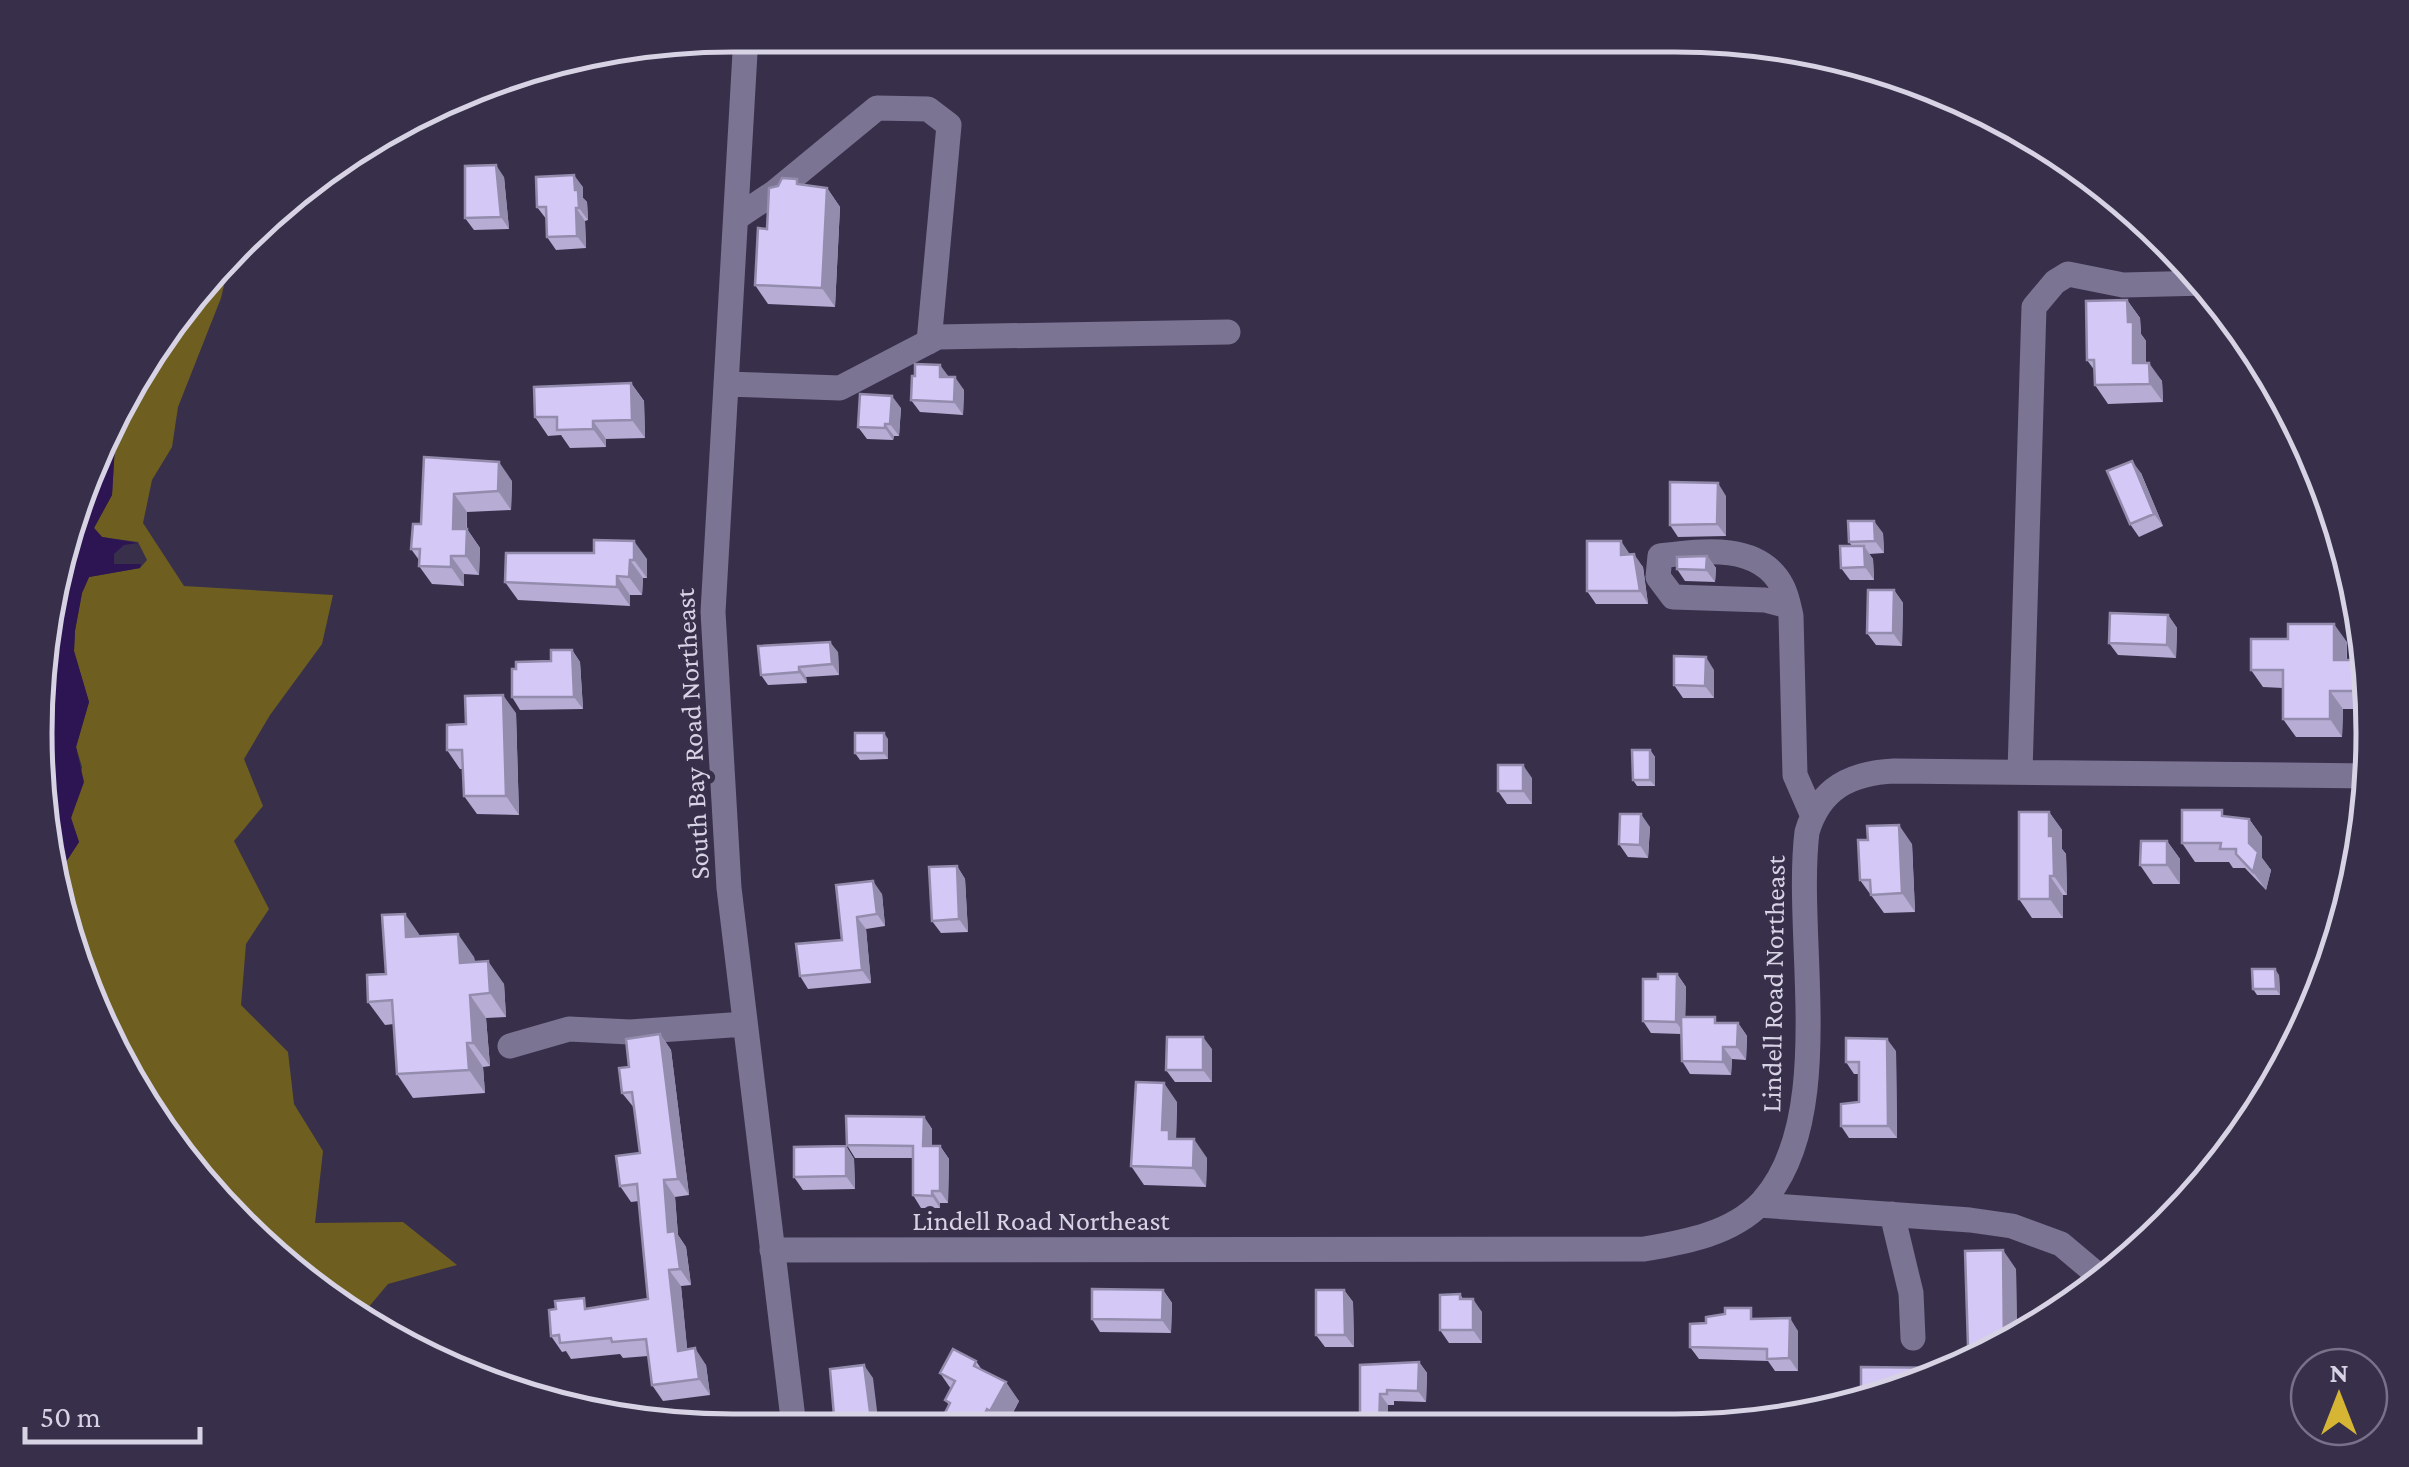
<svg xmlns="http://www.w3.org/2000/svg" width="2409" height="1467" font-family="'Crimson Pro',serif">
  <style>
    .green { fill: #6e5e20 }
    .water { fill: #2d1453 }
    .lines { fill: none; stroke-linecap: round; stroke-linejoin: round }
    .minor { stroke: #7c7493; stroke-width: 25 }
    .wall { fill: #b6acd4 }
    .shaded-wall { fill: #948cad }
    .building { fill: #d4c8f7; stroke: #948cad; stroke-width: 2.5 }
    .labels { text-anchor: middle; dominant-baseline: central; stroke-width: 10; stroke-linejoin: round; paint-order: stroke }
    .street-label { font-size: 28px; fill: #d7d3e5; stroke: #38304b }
    .rim { fill: none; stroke: #d7d3e5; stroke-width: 5 }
  </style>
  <rect width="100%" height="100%" fill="#38304b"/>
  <path class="green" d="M231,256L221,298L178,407L172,447L152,480L143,523L184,586L333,595L322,644L270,715L244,759L263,806L234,841L269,909L246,944L241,1005L288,1052L294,1104L323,1151L315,1223L403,1222L457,1265L388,1284L367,1309L373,1325L309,1288L179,1158L72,957L61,890L62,868L79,842L71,818L82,767L76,747L89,702L74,651L75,630L82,593L89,577L140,568L147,560L138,542L102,537L94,528L112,495L116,428L179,309Z"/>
  <path class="water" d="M116,428L112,495L94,528L102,537L138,543L124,545L114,554V564H141L140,568L89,577L82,593L75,631L74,651L89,702L76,747L84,782L71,818L79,842L62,868L61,890L35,733L72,510Z"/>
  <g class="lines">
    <path class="minor" d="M746,35L713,612L729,888L794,1427
      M736,218L775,192L877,108L928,109L949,125L929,342
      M726,384L840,388L938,337L1228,332
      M1788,606L1765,600L1673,597L1658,577L1660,556C1700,551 1759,542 1782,586C1787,595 1789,607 1791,616L1795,775L1812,814
      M2020,772L2034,307L2055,282L2068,274L2123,285L2208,283
      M510,1046L569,1029L630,1032L745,1024
      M1759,1205L1970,1220L2012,1226L2061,1244L2105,1281
      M1892,1214L1911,1293L1913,1338
      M772,1250L1644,1249C1685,1242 1732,1234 1762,1202C1838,1118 1794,939 1807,832C1820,788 1851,773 1894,771L2372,776"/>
  </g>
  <path class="wall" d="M504,177L509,229L474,230L465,218Z
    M801,184L827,188L840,207L835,307L768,304L755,285Z
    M583,187V198L587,202L588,220L585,221L586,248L556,250L547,237V220L537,207Z
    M2127,300L2140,318L2141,334L2146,341V363L2162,381L2163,402L2108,404L2095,385V371L2087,360Z
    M949,377L964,390L963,415L920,412L911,400Z
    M631,383L644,401L645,438L606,439V447L570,448L561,435L548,436L535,417Z
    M901,408L899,436H894L893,440L867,439L858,427Z
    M424,457L512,481L511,510L467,512V529L480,548L479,575L464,574V586L432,584L419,566V560L411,549L421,524Z
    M2141,473L2163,526L2139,537L2130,524Z
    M1726,496V536L1678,537L1670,525Z
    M1883,533L1884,553L1869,554L1873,559L1874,580H1850L1841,568L1852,546L1849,542Z
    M506,553L647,559V578H643L642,595H630V606L518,600L505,582Z
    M1629,553L1643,567L1648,604H1596L1587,591Z
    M1707,556L1716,568L1715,582L1685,581L1677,569Z
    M1894,590L1903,603L1902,646L1876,645L1867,633Z
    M2168,615L2177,628L2176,658L2118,655L2109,643Z
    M2347,642V660L2369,667L2370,709H2343L2342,737H2296L2283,719V688L2263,687L2251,670Z
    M572,650L580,662L583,709L520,710L512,697L516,669L551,661Z
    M838,652L839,675L806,677L807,683L768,685L761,675Z
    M1714,670V698H1683L1674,685Z
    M516,713L519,815L477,814L464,796L463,769H460L447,750L466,724Z
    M888,739V759L860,760L855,753Z
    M1650,750L1655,757V786H1637L1633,780Z
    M1532,778V804H1507L1498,791Z
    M2049,812L2062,830V849L2066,854L2067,895H2063V918H2032L2019,899Z
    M2227,816L2249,819L2262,837V858L2271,870L2266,890L2245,868H2233L2229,862H2195L2182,843Z
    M1650,827L1648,858L1628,857L1619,844Z
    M2167,841L2180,859V884H2153L2140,865Z
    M1912,844L1915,912L1884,913L1860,880Z
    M957,866L965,879L968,932L941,933L932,921Z
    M836,885L882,894L885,926L866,929L871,983L808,989L800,976L842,940Z
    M420,936L474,957L475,962L504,984L506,1017L486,1018L490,1066L483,1067L485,1093L413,1098L397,1074L394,1024L385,1025L368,1002L386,974Z
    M1677,974L1686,987L1685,1017L1720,1023H1738L1747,1036L1746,1060L1732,1059L1731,1075L1690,1074L1682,1061L1681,1034L1651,1033L1643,1021L1658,979Z
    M2279,975L2280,995H2257L2253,989Z
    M660,1034L671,1050L689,1195L675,1197L678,1235L686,1247L691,1285L681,1286L687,1349L706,1365L710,1395L663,1401L652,1385L648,1356L623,1358L620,1354L571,1359L566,1351L562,1352L551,1336L591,1308L648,1299L639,1201L631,1202L620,1186L640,1153L635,1109L622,1093L629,1067Z
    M1212,1049V1082H1175L1166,1070Z
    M1896,1051L1897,1138H1849L1841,1126L1859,1102V1074H1854L1846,1062Z
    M1177,1102L1176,1139L1207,1158L1206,1187L1144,1185L1131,1166Z
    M924,1117L932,1129V1146H940L949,1159L948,1203H940V1208H921L913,1195V1158H855L847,1145Z
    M846,1146L854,1159L855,1189L803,1190L794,1177Z
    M2016,1269L2017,1342L1976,1358L1968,1346Z
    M1163,1290L1172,1303L1171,1333L1100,1332L1092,1319Z
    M1344,1290L1353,1302L1354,1347H1325L1316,1335Z
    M1460,1294L1463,1299L1482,1312V1343H1449L1440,1330Z
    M1759,1319L1798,1331V1371H1775L1768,1361L1699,1359L1690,1347Z
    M976,1361L982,1370L1019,1401L1005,1428L947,1427L942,1419L949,1405L945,1400L951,1389L940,1373Z
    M1419,1362L1427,1373L1426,1402L1394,1401V1405H1388L1387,1429H1360V1365Z"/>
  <path class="shaded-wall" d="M496,165L504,177L509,229L501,217Z
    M574,175L583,187V198L587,202L588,220L579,208L575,190Z
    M827,188L840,207L835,307L822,288Z
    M576,208L585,221L586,248L577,236Z
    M2127,300L2140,318L2141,334L2146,341V382L2133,363L2128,322Z
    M2149,363L2162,381L2163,402L2150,384Z
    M940,365L949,377H940Z
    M955,377L964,390L963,415L954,402Z
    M631,383L644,401L645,438L632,420Z
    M892,396L901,408L899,436L890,424Z
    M593,421L606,439V447L593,429Z
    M885,424L894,436L893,440L885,428Z
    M2132,461L2141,473L2163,526L2154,514Z
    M499,462L512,481L511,510L498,491Z
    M1718,483L1726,496V536L1717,524Z
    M454,494L467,512L466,547L453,529Z
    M1874,521L1883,533L1884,553L1875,541Z
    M467,529L480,548L479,575L466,556Z
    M634,541L647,559V578L634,560Z
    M1621,541L1629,553L1630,567L1621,555Z
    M1864,546L1873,559L1874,580L1865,567Z
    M1634,554L1643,567L1648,604L1640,591Z
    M451,556L464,574V586L451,567Z
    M1707,556L1716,568L1715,582L1706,570Z
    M630,560L643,578L642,595L629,577Z
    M617,576L630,595V606L617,587Z
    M1894,590L1903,603L1902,646L1893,633Z
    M2168,615L2177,628L2176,658L2167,645Z
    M2334,624L2347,642L2346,678L2334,660Z
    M830,642L838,652L839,675L832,664Z
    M572,650L580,662L583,709L574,697Z
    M1706,657L1714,670V698L1705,686Z
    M2364,660L2369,667L2370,704L2361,691Z
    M799,667L806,677L807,683L799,672Z
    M2330,691L2343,709L2342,737L2330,719Z
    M503,695L516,713L519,815L506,796Z
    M884,733L888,739V759L884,753Z
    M1650,750L1655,757V786L1650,780Z
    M1523,765L1532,778V804L1523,791Z
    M2049,812L2062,830V849L2066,854L2067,895L2054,876L2049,836Z
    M1641,814L1650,827L1648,858L1640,845Z
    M2249,819L2262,837V858L2271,870L2266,890L2253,872L2249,843Z
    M1899,825L1912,844L1915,912L1902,893Z
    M2167,841L2180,859V884L2167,865Z
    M957,866L965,879L968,932L959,919Z
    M2050,876L2063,895V918L2050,899Z
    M873,881L882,894L885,926L877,914Z
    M405,914L421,937H406Z
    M857,917L866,929L871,983L862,970Z
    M458,934L474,957L476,986L460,963Z
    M488,961L504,984L506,1017L490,993Z
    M2275,969L2279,975L2280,995L2276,989Z
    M1677,974L1686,987L1685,1034L1676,1022Z
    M470,995L486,1018L490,1066L473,1043Z
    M1738,1023L1747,1036L1746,1060L1737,1047Z
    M660,1034L671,1050L689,1195L678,1179Z
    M1203,1037L1212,1049V1082L1203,1070Z
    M1887,1039L1896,1051L1897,1138L1888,1126Z
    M467,1043L483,1067L485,1093L469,1070Z
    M1723,1047L1732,1059L1731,1075L1723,1062Z
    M1164,1083L1177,1102L1176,1140L1182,1157L1162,1130Z
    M924,1117L932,1129V1158L923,1146Z
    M1194,1139L1207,1158L1206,1187L1193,1168Z
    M846,1146L854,1159L855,1189L846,1176Z
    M940,1146L949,1159L948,1203L940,1191Z
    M664,1180L675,1197L678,1235L686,1247L691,1285L680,1269L668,1232Z
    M932,1191L940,1203V1208L932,1196Z
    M2003,1250L2016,1269L2017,1342L2005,1347Z
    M669,1270L681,1286L689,1367L678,1351Z
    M1163,1290L1172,1303L1171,1333L1162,1320Z
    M1344,1290L1353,1302L1354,1347L1345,1335Z
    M1473,1299L1482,1312V1343L1473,1330Z
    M1790,1318L1798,1331V1371L1789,1358Z
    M695,1348L706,1365L710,1395L699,1379Z
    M1419,1362L1427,1373L1426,1402L1418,1391Z
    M864,1365L873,1378L879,1427H872Z
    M1006,1382L1019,1401L1005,1428H1002L990,1411Z
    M1380,1394L1388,1405L1387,1429H1379Z
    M987,1409L1000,1428L987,1427L982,1420Z
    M980,1418L986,1427H975Z"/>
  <path class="building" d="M496,165L501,217L465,218V166Z
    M574,175L575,190H578L579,208H576L577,236L547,237L546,207H537L536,177Z
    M782,178L797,179V184L827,188L822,288L755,285L758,228L767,229L769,188L778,186Z
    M2127,300L2128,322H2133V363H2149L2150,384L2095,385L2094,360H2087L2086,301Z
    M915,364L940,365V377H955L954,402L911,400L912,376H915Z
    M631,383L632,420L593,421V429L557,430V417H535L534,387Z
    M860,394L892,396L890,424H885V428L858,427Z
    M424,457L499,462L498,491L454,494L453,529H467L466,556H451V567L419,566L420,549H411L413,524H421Z
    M2132,461L2154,514L2130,524L2107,471Z
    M1670,482L1718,483L1717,524L1670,525Z
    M1848,521H1874L1875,541L1849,542Z
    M594,540L634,541V560H630L629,577L617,576V587L505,582L506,553H594Z
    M1587,541H1621V555L1634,554L1640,591H1587Z
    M1840,546H1864L1865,567L1841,568Z
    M1707,556L1706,570L1677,569V557Z
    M1868,590H1894L1893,633H1867Z
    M2110,613L2168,615L2167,645L2109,643Z
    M2288,624H2334V660H2364L2361,691H2330V719H2283V670H2251V639H2288Z
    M830,642L832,664L799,667V672L761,675L758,646Z
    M551,650H572L574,697H512V669H516V662L551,661Z
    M1674,656L1706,657L1705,686L1674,685Z
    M503,695L506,796H464L462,750H447V725L466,724L465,696Z
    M855,733H884V753H855Z
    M1632,750H1650V780H1633Z
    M1498,765H1523V791H1498Z
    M2182,810H2222V816L2249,819V843L2258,852L2253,872L2236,854V849H2220L2221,843H2182Z
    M2019,812H2049V836H2053L2054,876H2050V899H2019Z
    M1620,814H1641L1640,845L1619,844Z
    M1899,825L1902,893L1871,895L1870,880H1860L1858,840H1868L1867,826Z
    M2141,841H2167V865H2140Z
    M957,866L959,919L932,921L929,867Z
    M873,881L877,914L857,917L862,970L800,976L796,944L842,940L836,885Z
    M405,914L406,937L458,934L460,963L488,961L490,993L470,995L473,1043H467L469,1070L397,1074L392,1000L368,1002L367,975L386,974L382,915Z
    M2252,969H2275L2276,989H2253Z
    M1658,974H1677L1676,1022L1643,1021V979H1658Z
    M1681,1017H1715V1023H1738L1737,1047H1723V1062L1682,1061Z
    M660,1034L678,1179L664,1180L668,1232L675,1231L680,1269L669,1270L678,1351L695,1348L699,1379L652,1385L646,1339L612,1342L611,1338L560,1343L559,1335L551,1336L549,1310L556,1309L555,1301L584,1298L585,1309L648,1299L637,1184L620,1186L616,1156L640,1153L632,1092L622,1093L619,1068L629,1067L626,1039Z
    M1167,1037H1203V1070H1166Z
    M1846,1038L1887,1039L1888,1126H1841V1104L1859,1102V1062H1846Z
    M1136,1082L1164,1083L1162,1130H1169V1139H1194L1193,1168L1131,1166Z
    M846,1116L924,1117L923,1146H940V1191H932V1196L913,1195V1146L847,1145Z
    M846,1146V1176L794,1177V1147Z
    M2003,1250L2004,1345L1968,1346L1965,1251Z
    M1092,1289L1163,1290L1162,1320L1092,1319Z
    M1316,1290H1344L1345,1335H1316Z
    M1460,1294V1299H1473V1330H1440V1295Z
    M1725,1308H1751V1319L1790,1318L1789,1358L1767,1359V1349L1690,1347V1324L1706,1323V1317L1725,1314Z
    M953,1349L976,1361L974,1366L1006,1382L990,1411L987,1409L982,1420L980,1418L975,1427H964L942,1419L950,1403L945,1400L955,1381L940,1373Z
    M1419,1362L1418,1391L1387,1390V1394H1380L1379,1429H1360V1365Z
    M864,1365L872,1427H835L830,1369Z
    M1861,1367L1955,1368L1864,1405H1861Z"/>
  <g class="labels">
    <g class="street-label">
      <text transform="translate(692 734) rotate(-93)">South Bay Road Northeast</text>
      <text transform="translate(1773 984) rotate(-89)">Lindell Road Northeast</text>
      <text x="1041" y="1220">Lindell Road Northeast</text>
    </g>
  </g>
  <path d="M0 0H2409V1467H0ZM733 52H1675A681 681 0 0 1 2356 733V733A681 681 0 0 1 1675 1414H733A681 681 0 0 1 52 733V733A681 681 0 0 1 733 52Z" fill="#38304b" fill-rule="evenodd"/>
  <path class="rim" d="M733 52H1675A681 681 0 0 1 2356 733V733A681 681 0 0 1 1675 1414H733A681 681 0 0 1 52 733V733A681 681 0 0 1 733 52Z"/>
  <g transform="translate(2339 1397)"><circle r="48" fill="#38304b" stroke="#787189" stroke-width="2.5"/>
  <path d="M0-8L18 38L0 25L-18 38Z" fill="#d6b534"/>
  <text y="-15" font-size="28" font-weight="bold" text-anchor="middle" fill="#d7d3e5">N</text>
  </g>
  <path d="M25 1427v15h175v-15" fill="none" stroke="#d7d3e5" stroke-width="5"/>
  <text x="40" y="1427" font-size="30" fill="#d7d3e5" stroke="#38304b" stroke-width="8" paint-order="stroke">50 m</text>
</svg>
